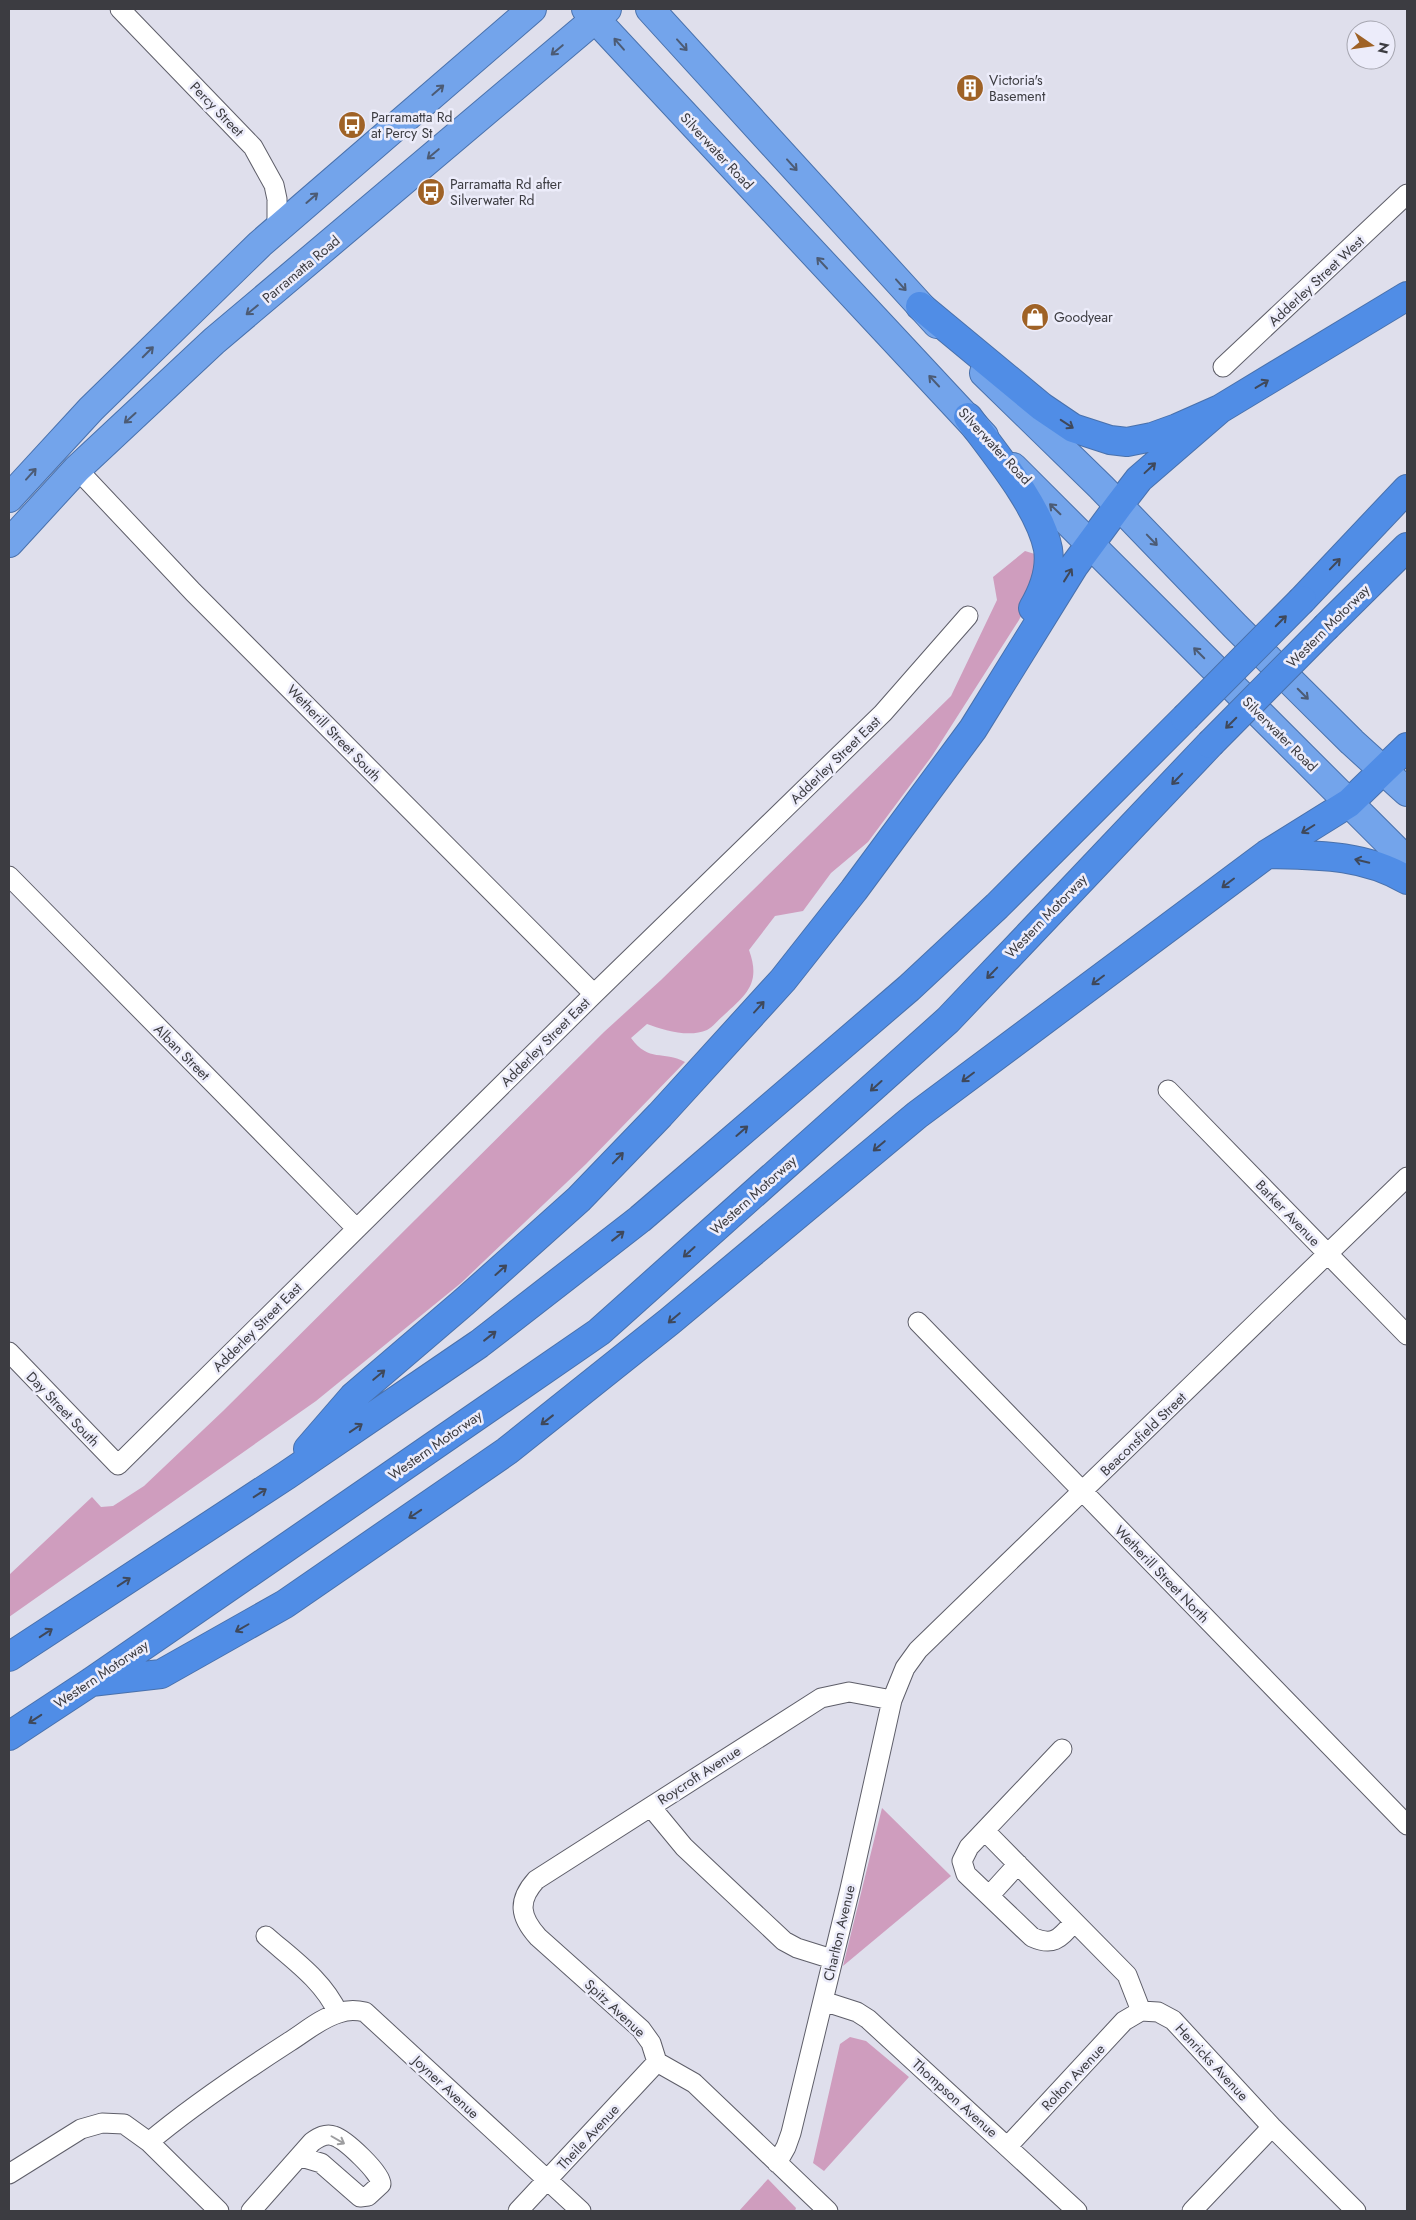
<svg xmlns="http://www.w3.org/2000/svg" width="1416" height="2220" font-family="Jost,sans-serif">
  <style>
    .green { fill: #cf9dbe }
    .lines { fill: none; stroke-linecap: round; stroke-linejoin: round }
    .minor-casing { stroke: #5e5e69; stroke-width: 21 }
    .trunk-casing { stroke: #4971ac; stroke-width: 30 }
    .motorway-casing { stroke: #4971ac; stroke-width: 30 }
    .minor { stroke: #fff; stroke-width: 19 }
    .trunk { stroke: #73a4eb; stroke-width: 28 }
    .motorway { stroke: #508de6; stroke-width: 28 }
    .motorway-bridge-casing { stroke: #4971ac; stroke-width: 30; stroke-linecap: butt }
    .motorway-bridge { stroke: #508de6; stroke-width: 28 }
    .oneway { stroke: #4c5b74 }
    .oneway2 { stroke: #3f485a }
    .oneway3 { stroke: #9e9ea0 }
    .labels { text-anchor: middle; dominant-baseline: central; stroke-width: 5; stroke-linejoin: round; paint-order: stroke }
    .poi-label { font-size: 14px; fill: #3c3c41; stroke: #ececfa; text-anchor: start }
    .street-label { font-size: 14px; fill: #3c3c41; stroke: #ececfa }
  </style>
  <rect width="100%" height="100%" fill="#dfdfec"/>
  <path class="green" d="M1025,551L1038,555L1031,596L1019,620L932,756L868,842L831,873L803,911L775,916L749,950C761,983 747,994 724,1015C719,1019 713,1027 707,1030C689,1038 663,1030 647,1024L631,1038C649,1063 663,1050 685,1062L586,1164L461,1283L316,1401L9,1617V1575L92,1497L101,1507L113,1506L144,1486L223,1411L604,1032L661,980L951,696L997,600L993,577Z
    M882,1808L951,1876L843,1966Z
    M850,2037L866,2041L909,2077L824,2171L813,2163L840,2044Z
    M768,2179L796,2208L795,2211H739Z"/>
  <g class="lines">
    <g class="minor-casing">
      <path id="minor" d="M120,9L253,147L274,185L277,199V228
        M1223,367L1407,194
        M77,469L193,592L594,994
        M9,876L356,1228
        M1168,1090L1407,1335
        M918,1322L1407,1825
        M9,1352L118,1465L594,994L883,713L968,616
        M1062,1749L969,1847L962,1861L966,1874L1032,1937C1054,1947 1060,1938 1074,1922
        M651,1807L684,1847L784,1941L797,1948L832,1959
        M985,1831L1127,1975L1141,2011L1158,2012L1173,2020L1272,2127L1356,2211
        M989,1896L1018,1864
        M266,1936C292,1959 323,1980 338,2013
        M823,2001L857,2012L868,2019L1077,2211
        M149,2142C193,2105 241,2073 289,2042C305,2032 321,2018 339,2013C347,2010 356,2010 365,2012L581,2211
        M1008,2146L1124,2021L1141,2011
        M777,2163L786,2147L791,2133L850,1889L892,1700L905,1668L918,1650L952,1617L1407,1177
        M9,2174L81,2129L102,2123L124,2124L149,2142L219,2211
        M251,2211L312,2142C319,2137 326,2133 334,2136C346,2140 381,2173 381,2184L368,2196L360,2197L321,2163L301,2157
        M518,2211L657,2062
        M828,2211L694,2083L657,2062L651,2043L641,2029L538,1937C520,1917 517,1901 536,1880L821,1698L849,1692L892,1700
        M1192,2211L1272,2127"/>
    </g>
    <g class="trunk-casing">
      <path id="trunk" d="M586,9L984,436
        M650,9L937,324
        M984,373L1101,487L1236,627L1352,742L1407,792
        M1013,467L1407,861
        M9,498L91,409L260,244L532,9
        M9,543L77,469L214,341L607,9"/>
    </g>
    <g class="motorway-casing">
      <path id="motorway" d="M920,306L1042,407L1073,428L1110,440L1127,442L1152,437L1177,428L1220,409L1407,296
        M968,417C993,451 1040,507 1048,549C1051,569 1043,591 1033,608
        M1302,600L1407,489
        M1327,626L1407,547
        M1267,854C1316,855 1364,854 1407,880
        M308,1449L353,1397L464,1302L579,1199L660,1115L783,980L854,890L973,729L1074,566L1119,505L1139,479L1220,409
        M9,1657L287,1475L479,1344L640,1219L909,988L997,906L1185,718
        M91,1682L161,1674L285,1604L507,1451L670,1321L917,1115L1267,854L1349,803L1407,747
        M9,1736L91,1682L599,1332L948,1020L1210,744"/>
    </g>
    <use href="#minor" class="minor"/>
    <use href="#trunk" class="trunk"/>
    <use href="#motorway" class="motorway"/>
    <g class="motorway-bridge-casing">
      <path id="motorway-bridge" d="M1185,718L1302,600
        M1210,744L1327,626"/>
    </g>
    <use href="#motorway-bridge" class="motorway-bridge"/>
  </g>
  <defs><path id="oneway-shaft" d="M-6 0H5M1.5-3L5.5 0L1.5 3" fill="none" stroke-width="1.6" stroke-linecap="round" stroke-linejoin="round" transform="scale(1.25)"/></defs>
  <g class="oneway">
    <use href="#oneway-shaft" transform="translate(619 44) rotate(-131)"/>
    <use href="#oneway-shaft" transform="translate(682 45) rotate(48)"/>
    <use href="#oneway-shaft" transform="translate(557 50) rotate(140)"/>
    <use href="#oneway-shaft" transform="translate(438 90) rotate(-41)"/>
    <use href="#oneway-shaft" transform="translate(433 154) rotate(140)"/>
    <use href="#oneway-shaft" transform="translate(792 165) rotate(48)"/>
    <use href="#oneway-shaft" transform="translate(312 198) rotate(-41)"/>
    <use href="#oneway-shaft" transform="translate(822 263) rotate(-133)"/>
    <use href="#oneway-shaft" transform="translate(901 285) rotate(48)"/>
    <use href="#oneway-shaft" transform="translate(252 310) rotate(141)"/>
    <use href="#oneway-shaft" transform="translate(148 352) rotate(-45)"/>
    <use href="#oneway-shaft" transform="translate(934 381) rotate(-133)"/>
    <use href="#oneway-shaft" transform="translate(130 418) rotate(138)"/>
    <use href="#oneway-shaft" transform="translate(31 474) rotate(-48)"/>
    <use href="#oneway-shaft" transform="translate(1055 509) rotate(-136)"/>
    <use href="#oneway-shaft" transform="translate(1152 540) rotate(46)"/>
    <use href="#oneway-shaft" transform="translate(1199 653) rotate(-135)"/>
    <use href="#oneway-shaft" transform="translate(1303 694) rotate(45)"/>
  </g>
  <g class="oneway2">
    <use href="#oneway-shaft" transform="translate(1262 384) rotate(-31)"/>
    <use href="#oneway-shaft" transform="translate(1067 424) rotate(33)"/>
    <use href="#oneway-shaft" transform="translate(1150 468) rotate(-43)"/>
    <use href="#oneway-shaft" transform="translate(1335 564) rotate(-46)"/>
    <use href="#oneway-shaft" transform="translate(1068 575) rotate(-58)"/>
    <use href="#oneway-shaft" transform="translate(1281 621) rotate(-45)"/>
    <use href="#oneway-shaft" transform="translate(1231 723) rotate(135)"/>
    <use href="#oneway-shaft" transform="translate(1177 779) rotate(134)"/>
    <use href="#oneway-shaft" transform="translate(1308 829) rotate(148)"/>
    <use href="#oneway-shaft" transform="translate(1362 861) rotate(-166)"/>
    <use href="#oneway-shaft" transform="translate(1228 883) rotate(143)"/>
    <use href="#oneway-shaft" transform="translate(992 973) rotate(134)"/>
    <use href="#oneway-shaft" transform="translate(1098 980) rotate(143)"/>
    <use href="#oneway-shaft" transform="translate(759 1007) rotate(-48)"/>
    <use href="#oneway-shaft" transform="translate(968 1077) rotate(143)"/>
    <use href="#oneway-shaft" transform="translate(876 1086) rotate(138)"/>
    <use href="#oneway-shaft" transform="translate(742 1131) rotate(-41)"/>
    <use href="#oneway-shaft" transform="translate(879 1146) rotate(140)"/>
    <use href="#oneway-shaft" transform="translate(618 1158) rotate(-46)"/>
    <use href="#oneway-shaft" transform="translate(618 1236) rotate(-38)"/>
    <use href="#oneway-shaft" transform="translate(689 1252) rotate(138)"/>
    <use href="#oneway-shaft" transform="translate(501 1270) rotate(-42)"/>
    <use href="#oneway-shaft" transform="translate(674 1318) rotate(140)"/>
    <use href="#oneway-shaft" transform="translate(490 1336) rotate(-38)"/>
    <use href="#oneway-shaft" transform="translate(379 1375) rotate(-40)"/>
    <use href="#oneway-shaft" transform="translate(547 1420) rotate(142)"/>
    <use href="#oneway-shaft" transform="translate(356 1428) rotate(-34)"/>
    <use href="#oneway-shaft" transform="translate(260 1493) rotate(-33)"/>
    <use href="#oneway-shaft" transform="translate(415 1514) rotate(146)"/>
    <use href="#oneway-shaft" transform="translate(124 1582) rotate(-33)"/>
    <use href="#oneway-shaft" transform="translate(242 1628) rotate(150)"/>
    <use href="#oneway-shaft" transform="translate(46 1633) rotate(-33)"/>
    <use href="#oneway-shaft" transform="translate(35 1719) rotate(147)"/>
  </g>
  <use class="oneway3" href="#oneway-shaft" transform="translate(338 2140) rotate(30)"/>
  <defs>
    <g id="building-disc" transform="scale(1.4375)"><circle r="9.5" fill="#9f6226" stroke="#ececfa"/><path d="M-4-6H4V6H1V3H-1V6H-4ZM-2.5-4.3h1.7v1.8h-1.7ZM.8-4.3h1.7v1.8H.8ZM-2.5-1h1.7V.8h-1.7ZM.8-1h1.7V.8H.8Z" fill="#fff"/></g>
    <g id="bus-disc" transform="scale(1.4375)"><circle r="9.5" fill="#9f6226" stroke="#ececfa"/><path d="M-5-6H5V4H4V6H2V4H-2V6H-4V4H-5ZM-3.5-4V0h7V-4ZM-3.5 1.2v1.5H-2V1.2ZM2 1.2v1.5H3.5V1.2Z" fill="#fff"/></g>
    <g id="shop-disc" transform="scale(1.4375)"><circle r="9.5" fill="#9f6226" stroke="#ececfa"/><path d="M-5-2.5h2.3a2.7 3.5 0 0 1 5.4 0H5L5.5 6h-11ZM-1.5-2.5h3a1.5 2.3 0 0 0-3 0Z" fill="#fff"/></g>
  </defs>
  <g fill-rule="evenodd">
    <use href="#building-disc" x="970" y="88"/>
    <use href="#bus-disc" x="352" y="125"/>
    <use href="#bus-disc" x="431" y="192"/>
    <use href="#shop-disc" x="1035" y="317"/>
  </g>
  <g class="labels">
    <g class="poi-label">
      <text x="989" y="80">Victoria's<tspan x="989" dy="16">Basement</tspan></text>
      <text x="371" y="117">Parramatta Rd<tspan x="371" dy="16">at Percy St</tspan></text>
      <text x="450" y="184">Parramatta Rd after<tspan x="450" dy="16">Silverwater Rd</tspan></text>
      <text x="1054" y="317">Goodyear</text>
    </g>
    <g class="street-label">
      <text transform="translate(217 109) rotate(46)">Percy Street</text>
      <text transform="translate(717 151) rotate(47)">Silverwater Road</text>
      <text transform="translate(301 269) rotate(-40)">Parramatta Road</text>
      <text transform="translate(1316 281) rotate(-43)">Adderley Street West</text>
      <text transform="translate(995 446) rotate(47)">Silverwater Road</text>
      <text transform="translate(1328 626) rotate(-45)">Western Motorway</text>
      <text transform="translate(334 733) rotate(46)">Wetherill Street South</text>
      <text transform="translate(1280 734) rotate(45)">Silverwater Road</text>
      <text transform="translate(835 760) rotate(-44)">Adderley Street East</text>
      <text transform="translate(1046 916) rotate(-46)">Western Motorway</text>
      <text transform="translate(545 1042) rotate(-45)">Adderley Street East</text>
      <text transform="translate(182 1052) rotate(45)">Alban Street</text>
      <text transform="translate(753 1195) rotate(-42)">Western Motorway</text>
      <text transform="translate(1288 1213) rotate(46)">Barker Avenue</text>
      <text transform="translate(257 1327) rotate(-45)">Adderley Street East</text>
      <text transform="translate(63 1409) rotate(46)">Day Street South</text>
      <text transform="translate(1143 1434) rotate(-44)">Beaconsfield Street</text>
      <text transform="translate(435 1445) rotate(-35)">Western Motorway</text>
      <text transform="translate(1162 1574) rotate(46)">Wetherill Street North</text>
      <text transform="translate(101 1674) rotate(-34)">Western Motorway</text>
      <text transform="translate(699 1775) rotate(-33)">Roycroft Avenue</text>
      <text transform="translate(839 1933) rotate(-77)">Charlton Avenue</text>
      <text transform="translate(615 2008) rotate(43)">Spitz Avenue</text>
      <text transform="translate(1212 2062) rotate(47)">Henricks Avenue</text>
      <text transform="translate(1073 2077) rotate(-47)">Rolton Avenue</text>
      <text transform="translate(446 2087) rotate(43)">Joyner Avenue</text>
      <text transform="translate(955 2098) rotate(42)">Thompson Avenue</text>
      <text transform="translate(588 2137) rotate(-47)">Theile Avenue</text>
    </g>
  </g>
  <rect width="1416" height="2220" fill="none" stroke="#3c3c41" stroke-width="20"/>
  <g transform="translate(1371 45) rotate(103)"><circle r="24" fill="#ececfa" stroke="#a6a6b0"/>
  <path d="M0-4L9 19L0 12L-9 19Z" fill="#9f6226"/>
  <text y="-8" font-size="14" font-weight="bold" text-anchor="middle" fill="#3c3c41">N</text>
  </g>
</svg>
